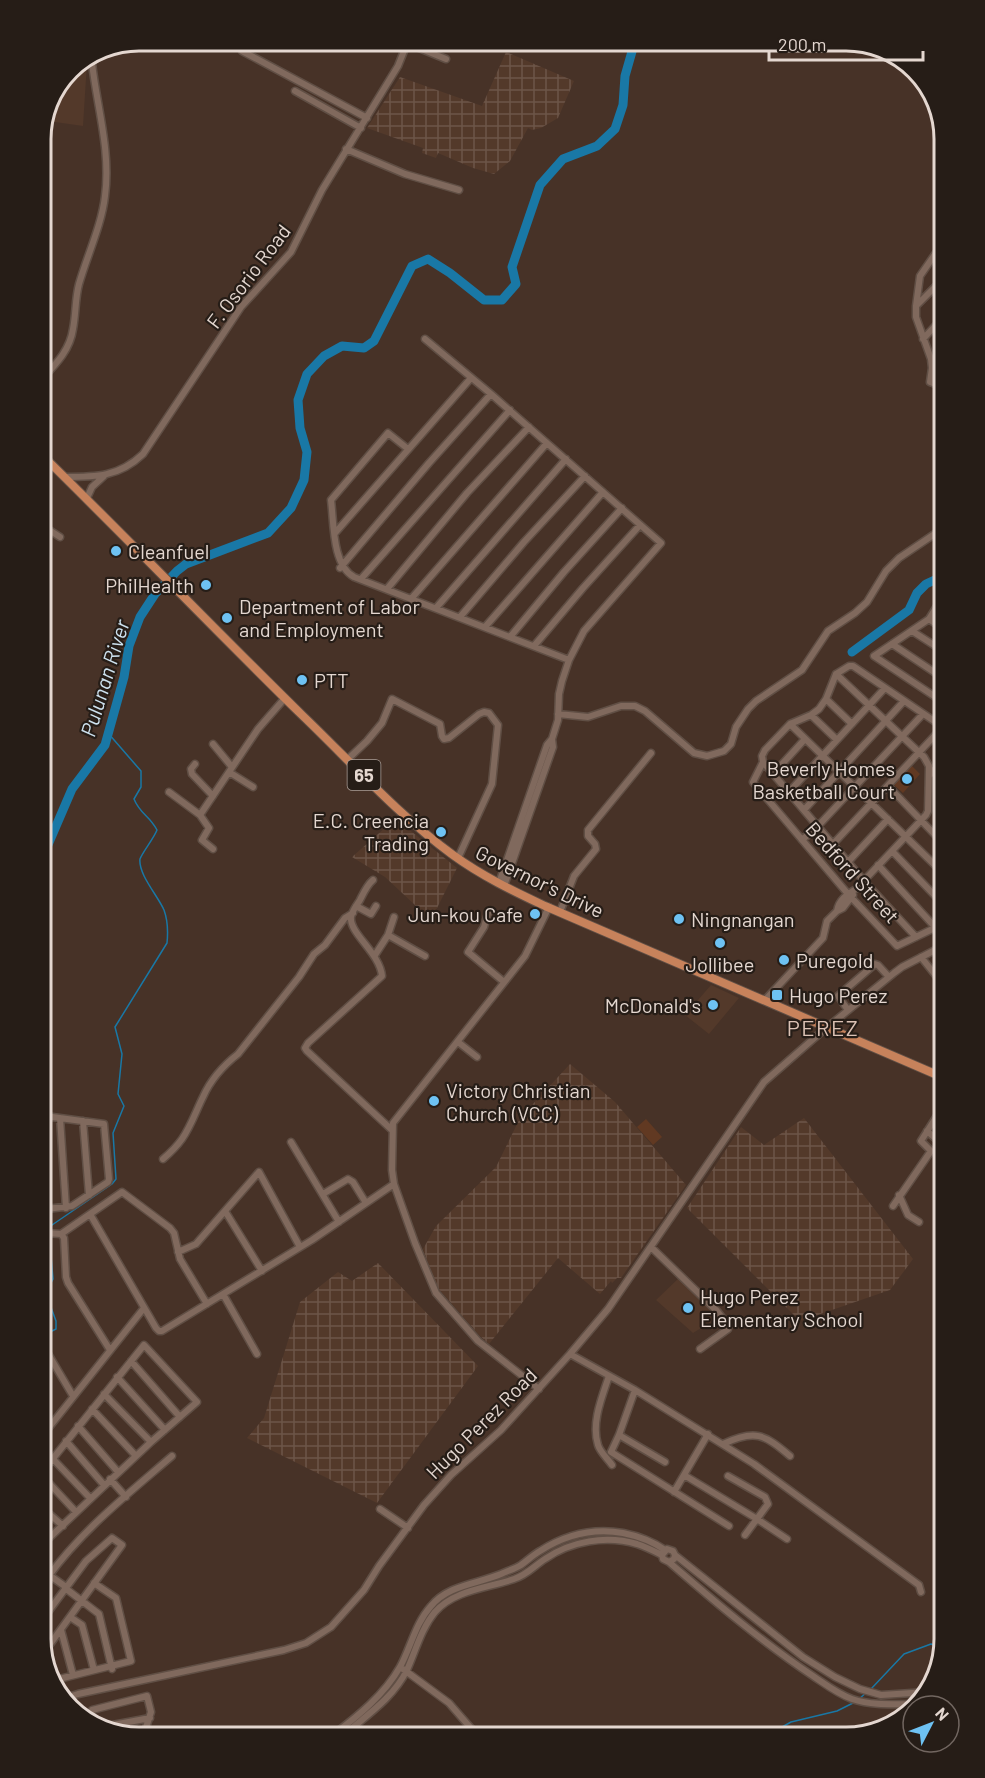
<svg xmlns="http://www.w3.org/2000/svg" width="985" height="1778" font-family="Barlow,sans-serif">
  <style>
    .built { fill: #53392a }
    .industrial { fill: url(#industrial-grid) }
    .park { fill: #613922 }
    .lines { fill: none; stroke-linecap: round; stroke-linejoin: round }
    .stream { stroke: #1978a6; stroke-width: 1.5 }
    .river { stroke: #1978a6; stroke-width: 9 }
    .minor-casing { stroke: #604f45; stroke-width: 9 }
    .major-casing { stroke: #604f45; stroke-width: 10 }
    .minor { stroke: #80695d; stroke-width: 6 }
    .major { stroke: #c7825b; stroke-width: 8 }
    .poi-dot { fill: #6ec2f3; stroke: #261d17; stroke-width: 2 }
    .labels { text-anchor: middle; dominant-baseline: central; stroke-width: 4.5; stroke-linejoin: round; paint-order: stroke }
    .shield { fill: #261d17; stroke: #ab9f98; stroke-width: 1.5 }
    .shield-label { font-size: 18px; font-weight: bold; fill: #e4d7d0 }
    .street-label { font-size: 20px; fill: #e4d7d0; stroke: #261d17 }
    .poi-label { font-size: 20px; fill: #e4d7d0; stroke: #261d17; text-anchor: start }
    .water-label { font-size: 21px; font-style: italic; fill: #cee2ef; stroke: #261d17 }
    .quarter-label { font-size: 22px; letter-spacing: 1.5px; fill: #dcc2b5; stroke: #261d17 }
    .rim { fill: none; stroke: #e4d7d0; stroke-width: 3 }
  </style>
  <defs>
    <pattern id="industrial-grid" width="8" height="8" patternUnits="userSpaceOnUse" patternTransform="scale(1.5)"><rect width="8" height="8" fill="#53392a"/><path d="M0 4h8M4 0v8" fill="none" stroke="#6c5548"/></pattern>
  </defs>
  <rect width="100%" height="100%" fill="#473227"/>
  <path class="built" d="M98,57L92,63H87L83,126L48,121V116L70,69Z
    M711,985L739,998L709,1034L685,1015Z
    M680,1277L719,1317L693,1333L656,1300Z"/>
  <path class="industrial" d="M506,52L574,81L558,118L541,128L532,130L528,128L510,161L494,174L473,168L438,153L436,158L422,153L423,148L367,128L400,77L482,106Z
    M397,820L457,868L431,920L385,877L352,857L386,827Z
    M570,1064L615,1102L686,1185L621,1278H617L612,1283L611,1281L600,1294L558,1258L489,1344L480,1336L437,1287L423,1249L436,1226L496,1167L520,1118Z
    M804,1118L913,1259L890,1290L800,1321L687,1208L741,1127L764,1145Z
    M378,1263L478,1366L377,1503L247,1438L264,1418L300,1302L338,1272L352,1281Z"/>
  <path class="park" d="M911,765L920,774L903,793L893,784Z
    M646,1119L662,1137L653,1145L637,1127Z"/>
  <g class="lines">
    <path class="stream" d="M49,1230L52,1225L112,1184L116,1179L113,1133L124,1106L118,1094L122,1054L115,1027L167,943C168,933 168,921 164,910C158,896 138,874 140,859C142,853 154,838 157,830C149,815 140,814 134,799L141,787V771L108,733
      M46,1334L56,1329V1321L49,1302L48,1289L53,1279L49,1234
      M871,1689L904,1654L931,1644L942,1648
      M859,1699L867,1692
      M775,1731L791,1722L837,1711L855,1702"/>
    <path class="river" d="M852,652L909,610L917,593L926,584L939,578
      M44,854L72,789L105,745L124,677L129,646L140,617L155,594L177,571L186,564L268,533L291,508L304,480L307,452L300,428L298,400L307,374L324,356L342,346L364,348L374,341L412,266L428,259L450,273L484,300H502L516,284L512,267L540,185L563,159L597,146L615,129L623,105L625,76L635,41"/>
    <g class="minor-casing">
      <path id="minor" d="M407,43L446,59
        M242,51L367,118
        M295,91L361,128
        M346,149L405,174L459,190
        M938,250L920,276L916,306V317L931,359L932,368L930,382L938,385
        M917,305L938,284
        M425,339L491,394L661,543L584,631L569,660L562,681L559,694L558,720L552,739L553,747L504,886
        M923,339L938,323
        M42,379C56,364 70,350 73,329C76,314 75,299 79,284C87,256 102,224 105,196C111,151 97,107 92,63L90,61
        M408,449L388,433L331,500C334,523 332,565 354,577L569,660
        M64,477C96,477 119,477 143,454L241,307L291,252L322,190L398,66L408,41
        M87,498L92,487L104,476
        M43,526L60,537
        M335,533L471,378
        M340,568L429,463L491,394
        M361,579L510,410
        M387,589L467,493L529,427
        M411,599L547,443
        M939,603L929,619L874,656L940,700
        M436,608L566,459
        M460,617L524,542L585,476
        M929,619L939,626
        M485,627L603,492
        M912,631L940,649
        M510,637L564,572L622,508
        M892,644L940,676
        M534,646L583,588L640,525
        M836,674L826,699L819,709L811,715L790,724L765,750L762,756L763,762L753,782L848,894L897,946L941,925
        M836,674L924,757L929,766L928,811L926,815L856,889C846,895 839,900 837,911
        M836,674L849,666H853L940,725
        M826,699L852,724
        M558,714L588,717L621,706H635L645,711L694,753L707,756L724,751L731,744L736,727L748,709L756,701L802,670L828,631L855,613L867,602L886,571L899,558L939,531
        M811,715L837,740
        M790,724L941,871
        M213,744L232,767
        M348,759L367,741L382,723L392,699L440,724L442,736L444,739L449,738L479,714L484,712L489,713L498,725L492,784L458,858
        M763,762L864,881L916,937
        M195,764L191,769L192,774L213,796
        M229,772L253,787
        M773,774L805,739
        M929,776L940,763
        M888,786L941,841
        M169,792L200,815
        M789,792L885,688
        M804,810L904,701
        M802,840L818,826L923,714
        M833,844L940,730
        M213,849L202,840L209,828L200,815L258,729L285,698
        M892,851L941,902
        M848,862L888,819
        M878,865L935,927
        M373,880C367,885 364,892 360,900C357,905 352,911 351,917C349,933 380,953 382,976L308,1043L305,1048L307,1051L392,1130
        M499,883L547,745L552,739
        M356,906L371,914L376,906
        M560,912L574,876L596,849L595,844L588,836V830L651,753
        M488,913L484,927L468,952L504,982
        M388,935L394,917
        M375,955L388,935L425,956
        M921,957L941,982
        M765,1000L823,938L827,921L837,911L843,908L853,895
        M848,1010L838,996L875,964L878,965L889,977
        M458,1042L477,1057
        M932,1073L942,1064
        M45,1116L104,1124L109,1179L108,1182L72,1206L46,1209
        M60,1118L66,1208
        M83,1121L89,1195
        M927,1131L942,1144
        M291,1142L339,1222
        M163,1159C170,1153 177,1146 182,1139C191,1126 196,1111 203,1097C210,1081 224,1065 238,1054L299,977L314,954L325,945L345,918L353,913
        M323,1194L348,1179L353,1182L366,1203
        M899,1195L908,1215L919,1222
        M893,1206L931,1151L921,1141L942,1108
        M225,1211L262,1271
        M90,1214L156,1328L159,1331H162L312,1240L394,1184
        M46,1233L61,1234L64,1238L66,1277L68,1283L110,1350
        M61,1234L122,1192L170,1228L174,1233L180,1259L207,1304
        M651,1247L717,1311L728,1325V1329L700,1349
        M178,1252L196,1244L259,1172L300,1247
        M223,1294L257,1354
        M47,1352L73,1396
        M570,1354L635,1390L754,1464L919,1585L921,1592
        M131,1361L180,1417
        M609,1376C602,1397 591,1423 598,1445C600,1452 608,1459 612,1465
        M117,1377L165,1430
        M539,1389L478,1341L436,1293L415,1243L394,1184L392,1170L393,1123L525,956L549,907
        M635,1390L619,1435L611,1452L729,1526
        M104,1394L151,1442
        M92,1409L136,1456
        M78,1426L118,1472
        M47,1430L144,1308
        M619,1435L665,1462
        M66,1441L104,1485
        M723,1444C755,1429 764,1434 790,1456
        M53,1459L90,1498
        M47,1466L144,1345L197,1402L151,1442L47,1540
        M684,1475L757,1519L787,1539
        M728,1476L765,1497L768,1504L745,1535
        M110,1479L126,1497
        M47,1481L76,1512
        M674,1492L708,1434
        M380,1509L408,1528
        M47,1512L63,1526
        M675,1555L674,1559L669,1562L663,1559L662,1555L667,1549L673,1551L675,1555L803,1657L835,1677L860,1689L881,1695L928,1692
        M669,1562C715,1602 762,1642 813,1676C825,1684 838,1694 852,1699C873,1706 894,1704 916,1704
        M49,1575L66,1587
        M48,1577C82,1530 128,1494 172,1456
        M65,1588L99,1614L112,1669
        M48,1612L86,1561L112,1538L122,1545L48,1647
        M70,1617L82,1625L94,1670
        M61,1630L73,1675
        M403,1669L449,1703L476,1734
        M51,1681L131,1661L116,1598L94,1583
        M65,1698L78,1694L284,1650L306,1643L331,1627L364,1590L379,1566L424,1505L451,1475L501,1430L570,1354L608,1309L764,1082L819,1034L894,973L902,967L941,947
        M90,1723L92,1710L147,1696L151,1712L143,1737
        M102,1727L150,1718
        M333,1735C358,1716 384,1695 400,1667C411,1647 415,1624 431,1606C448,1585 477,1584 501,1574C507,1571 515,1569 521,1565C528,1560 533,1555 540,1551C565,1535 594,1528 623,1533C638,1536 652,1541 665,1550
        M344,1735C367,1715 393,1698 407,1670C416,1650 421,1629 435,1612C454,1590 488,1588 514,1579C527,1575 534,1566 545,1559C571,1541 606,1535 637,1544C646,1547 654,1551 662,1555"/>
    </g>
    <g class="major-casing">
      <path id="major" d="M42,455C130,541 215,630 303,716C352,763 398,815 453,855C482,876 513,891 545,906L942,1077"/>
    </g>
    <use href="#minor" class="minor"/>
    <use href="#major" class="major"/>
  </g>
  <g class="poi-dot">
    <circle cx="116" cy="551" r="6"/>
    <circle cx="206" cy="585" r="6"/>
    <circle cx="227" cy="618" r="6"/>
    <circle cx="302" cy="680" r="6"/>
    <circle cx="907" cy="779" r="6"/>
    <circle cx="441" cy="832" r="6"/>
    <circle cx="535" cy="914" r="6"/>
    <circle cx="679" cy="919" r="6"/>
    <circle cx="720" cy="943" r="6"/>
    <circle cx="784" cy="960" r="6"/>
    <rect x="771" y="989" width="12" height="12" rx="3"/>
    <circle cx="713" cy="1005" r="6"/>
    <circle cx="434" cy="1101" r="6"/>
    <circle cx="688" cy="1308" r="6"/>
  </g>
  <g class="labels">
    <rect class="shield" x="347.5" y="760" width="33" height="30" rx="4.5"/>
    <g class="shield-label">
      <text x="364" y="775">65</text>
    </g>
    <g class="street-label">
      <text transform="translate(248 276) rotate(-53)">F. Osorio Road</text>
      <text transform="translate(853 872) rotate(48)">Bedford Street</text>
      <text transform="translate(540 881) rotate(26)">Governor's Drive</text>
      <text transform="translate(481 1423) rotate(-45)">Hugo Perez Road</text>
    </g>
    <g class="poi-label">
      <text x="128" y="551">Cleanfuel</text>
      <text x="194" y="585" text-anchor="end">PhilHealth</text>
      <text x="239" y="606">Department of Labor<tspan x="239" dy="23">and Employment</tspan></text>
      <text x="314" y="680">PTT</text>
      <text x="895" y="768" text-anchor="end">Beverly Homes<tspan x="895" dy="23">Basketball Court</tspan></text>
      <text x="429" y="820" text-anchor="end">E.C. Creencia<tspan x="429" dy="23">Trading</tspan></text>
      <text x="523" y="914" text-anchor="end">Jun-kou Cafe</text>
      <text x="691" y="919">Ningnangan</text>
      <text x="796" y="960">Puregold</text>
      <text x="720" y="964" text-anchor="middle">Jollibee</text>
      <text x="789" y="995">Hugo Perez</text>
      <text x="701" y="1005" text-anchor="end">McDonald's</text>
      <text x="446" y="1090">Victory Christian<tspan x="446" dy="23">Church (VCC)</tspan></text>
      <text x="700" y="1296">Hugo Perez<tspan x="700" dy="23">Elementary School</tspan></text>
    </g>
    <g class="water-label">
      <text transform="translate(104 678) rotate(-73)">Pulunan River</text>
    </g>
    <g class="quarter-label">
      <text x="823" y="1027">PEREZ</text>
    </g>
  </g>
  <path d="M0 0H985V1778H0ZM139 51H846A88 88 0 0 1 934 139V1639A88 88 0 0 1 846 1727H139A88 88 0 0 1 51 1639V139A88 88 0 0 1 139 51Z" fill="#261d17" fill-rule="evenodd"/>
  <path class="rim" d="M139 51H846A88 88 0 0 1 934 139V1639A88 88 0 0 1 846 1727H139A88 88 0 0 1 51 1639V139A88 88 0 0 1 139 51Z"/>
  <g transform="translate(931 1724) rotate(48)"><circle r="28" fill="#261d17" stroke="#726761" stroke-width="1.5"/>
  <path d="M0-4.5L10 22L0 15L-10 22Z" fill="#6ec2f3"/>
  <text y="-9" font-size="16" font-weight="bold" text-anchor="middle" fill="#e4d7d0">N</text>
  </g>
  <path d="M769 51v9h154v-9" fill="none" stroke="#e4d7d0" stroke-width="3"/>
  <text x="778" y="51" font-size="18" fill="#e4d7d0" stroke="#261d17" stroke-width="4.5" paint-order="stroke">200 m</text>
</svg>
